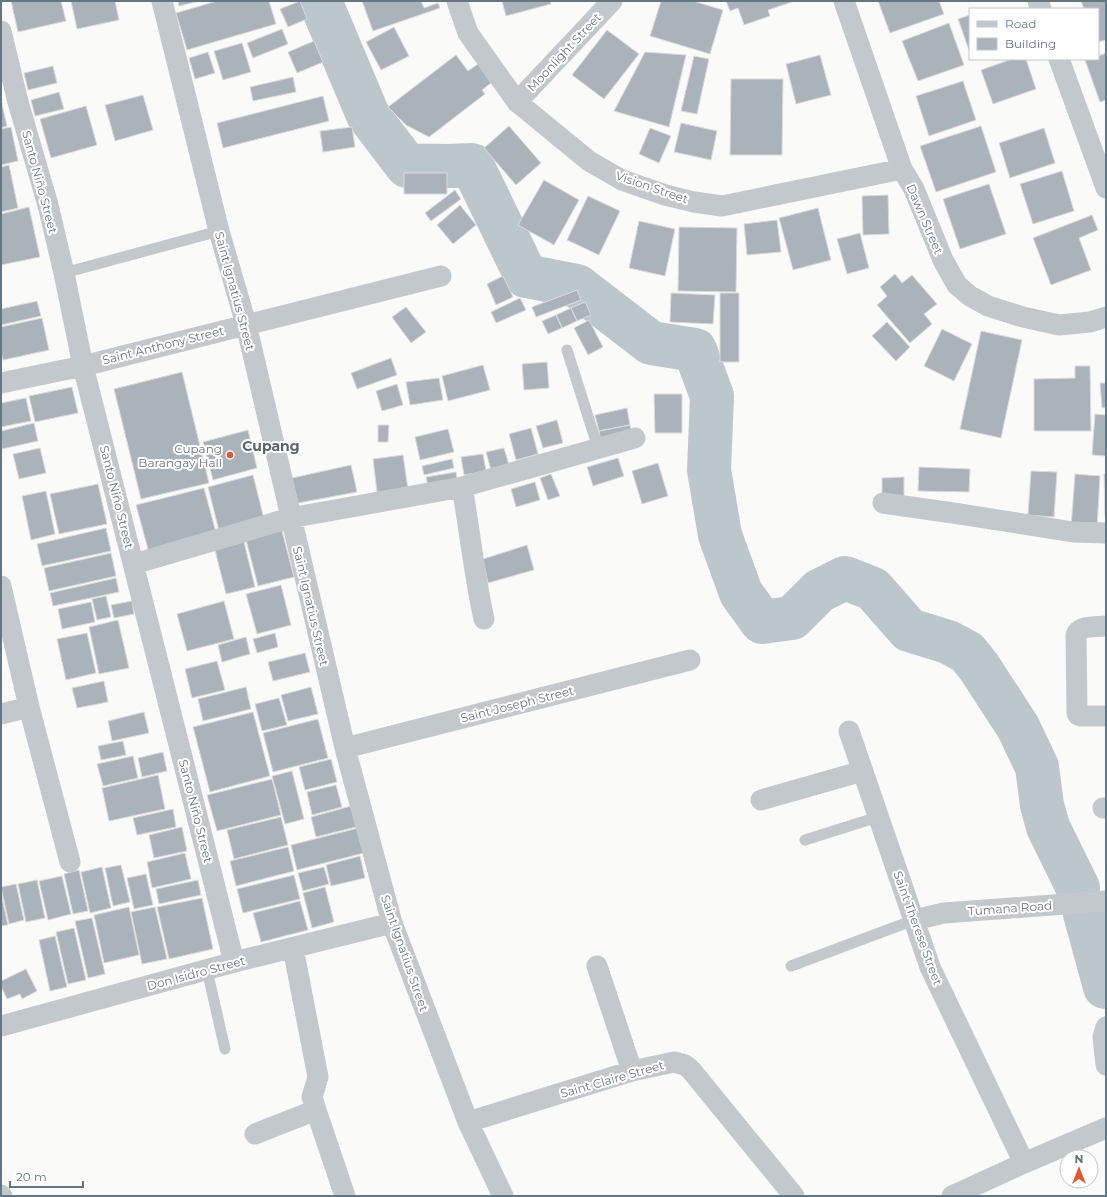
<svg xmlns="http://www.w3.org/2000/svg" width="1107" height="1197" font-family="Montserrat,sans-serif">
  <style>
    .lines { fill: none; stroke-linecap: round; stroke-linejoin: round }
    .stream { stroke: #bbc7cb; stroke-width: 7 }
    .river { stroke: #bbc7cb; stroke-width: 44 }
    .building { fill: #aab3b9; stroke: #dcdcda }
    .service { stroke: #c3c8cc; stroke-width: 11 }
    .minor { stroke: #c3c8cc; stroke-width: 21 }
    .poi-dot { fill: #e4572e; stroke: #fff; stroke-width: 1.5 }
    .labels { text-anchor: middle; dominant-baseline: central; stroke-width: 4; stroke-linejoin: round; paint-order: stroke }
    .street-label { font-size: 12px; fill: #657683; stroke: #fff }
    .poi-label { font-size: 12px; fill: #657683; stroke: #fff; text-anchor: end }
    .quarter-label { font-size: 14px; font-weight: bold; fill: #57646e; stroke: #fff }
  </style>
  <rect width="100%" height="100%" fill="#fafaf8"/>
  <g class="lines">
    <path class="stream" d="M1105,987L1106,991"/>
    <path class="river" d="M320,1L368,115L407,166C429,165 451,167 472,165L526,276L577,286L651,343L695,350L712,396L709,470L720,535L741,593L762,622L792,618L819,591L845,578L873,589L909,630L948,642L967,652L979,667L1018,727L1037,767L1042,805L1048,827L1078,888
      M1085,914L1105,987"/>
  </g>
  <path class="building" d="M11,1H61L66,21L18,32Z
    M71,1H115L119,20L77,29Z
    M178,1H200L179,6Z
    M217,1H269L276,24L187,50L176,13Z
    M300,1L307,19L288,27L280,9Z
    M362,1H421L424,8L438,3L440,8L373,31Z
    M502,1H550L551,4L506,16Z
    M661,1H693L723,10L710,54L650,36Z
    M726,1H791L792,2L768,10L770,16L744,25L738,8L730,11Z
    M878,1H939L944,14L890,33Z
    M1081,1H1106V40L1098,42V9H1084Z
    M970,15V53L958,19Z
    M949,23L964,65L918,81L902,41Z
    M394,27L409,56L381,70L366,42Z
    M282,29L288,44L253,58L247,43Z
    M607,30L639,54L604,99L572,75Z
    M314,41L323,62L297,73L288,52Z
    M242,43L251,72L223,80L214,51Z
    M208,52L215,73L195,79L189,58Z
    M645,52L686,55L669,127L614,111Z
    M1106,53V100L1100,102L1085,60L1098,59V56Z
    M456,55L468,71L478,64L491,83L482,90L485,94L429,137L406,125L388,107Z
    M820,55L831,95L796,104L786,64Z
    M694,56L709,59L697,114L681,111Z
    M1012,59H1026L1036,89L993,104L981,70Z
    M53,66L57,83L28,90L24,73Z
    M293,77L296,92L253,101L250,87Z
    M731,79H783L782,155H730Z
    M963,81L976,120L929,136L916,96Z
    M59,92L64,109L35,116L31,100Z
    M143,95L153,130L115,141L105,105Z
    M323,96L329,121L223,148L217,123Z
    M1,100L7,126L1,128Z
    M86,106L97,145L51,158L40,119Z
    M681,123L717,131L711,160L674,152Z
    M509,126L541,163L516,185L484,148Z
    M981,126L996,172L936,192L920,146Z
    M11,127L18,161L1,165V129Z
    M352,127L355,147L323,152L320,131Z
    M650,128L671,136L659,163L639,154Z
    M1044,128L1055,163L1010,178L999,143Z
    M9,165L18,208L1,212V167Z
    M1062,171L1074,211L1033,224L1020,184Z
    M404,173H447V194H404Z
    M544,180L579,200L554,245L518,225Z
    M989,184L1006,234L960,249L943,199Z
    M455,190L461,199L431,221L425,213Z
    M888,195L889,234L863,235L862,196Z
    M588,196L620,211L599,255L567,240Z
    M460,205L476,225L453,244L437,225Z
    M29,207L40,257L1,265V214Z
    M818,208L831,260L793,270L779,218Z
    M1092,215L1098,230L1079,238L1091,270L1051,285L1033,238Z
    M777,220L781,252L747,255L744,224Z
    M639,221L675,229L665,276L629,268Z
    M679,227L737,228L736,292L678,291Z
    M860,233L869,268L847,274L837,239Z
    M895,274L902,283L912,275L937,304L924,314L932,324L910,343L877,305L887,296L880,287Z
    M503,276L513,297L496,305L487,284Z
    M577,290L581,300L536,317L532,307Z
    M671,293L715,295L713,324L670,322Z
    M720,293H739V362H720Z
    M520,298L526,310L496,323L491,312Z
    M37,301L41,316L1,325V309Z
    M585,302L591,315L577,321L571,308Z
    M406,307L426,332L411,343L392,317Z
    M571,308L577,321L562,328L556,315Z
    M556,315L562,328L548,334L542,321Z
    M42,318L49,350L3,360L1,351V327Z
    M589,320L603,347L588,355L574,328Z
    M887,322L910,347L896,361L872,336Z
    M942,329L972,344L954,381L924,366Z
    M981,331L1022,340L1001,438L960,429Z
    M391,358L397,375L357,389L351,373Z
    M547,362L549,388L524,390L522,364Z
    M483,365L490,390L448,401L442,376Z
    M1075,366H1090L1091,431H1034V379L1075,378Z
    M182,372L209,483L141,499L114,389Z
    M439,378L443,400L410,405L406,382Z
    M1100,383H1106V407L1102,408Z
    M397,384L403,405L382,411L376,391Z
    M72,387L78,413L35,422L29,396Z
    M654,394H682V433H655Z
    M26,398L31,421L1,427V403Z
    M627,408L630,425L599,431L595,415Z
    M1095,414L1106,415V456L1092,455Z
    M557,420L563,443L543,448L536,426Z
    M34,423L38,441L2,449L1,431Z
    M378,425H389L388,442H378Z
    M630,425L632,436L601,442L599,431Z
    M531,428L538,454L516,460L509,434Z
    M448,429L454,452L420,460L415,437Z
    M248,430L257,468L213,480L203,442Z
    M40,448L46,473L19,479L13,454Z
    M504,448L509,465L491,470L486,452Z
    M483,454L486,471L464,475L461,457Z
    M403,455L408,489L377,492L373,459Z
    M618,458L624,476L593,486L587,467Z
    M452,459L454,468L424,475L422,466Z
    M658,463L668,496L642,504L632,471Z
    M351,465L357,492L298,503L292,478Z
    M919,467L970,469L969,492L918,491Z
    M1031,471L1057,472L1054,517L1028,515Z
    M456,472L457,482L428,487L426,477Z
    M551,474L560,496L548,500L540,478Z
    M1075,474L1100,476L1097,528L1071,527Z
    M1104,474H1106V516H1105Z
    M253,475L264,519L219,531L208,487Z
    M904,477V497L882,498V478Z
    M535,482L540,500L516,507L511,489Z
    M98,484L107,524L59,534L50,494Z
    M204,488L217,536L149,553L136,505Z
    M46,491L55,534L31,540L22,496Z
    M281,527L294,577L258,586L245,536Z
    M106,528L111,551L42,566L37,544Z
    M244,542L255,587L226,594L215,550Z
    M527,545L534,570L488,583L483,559Z
    M111,553L116,576L49,591L44,568Z
    M116,578L119,592L53,606L50,593Z
    M281,585L291,625L257,634L246,594Z
    M106,596L111,617L97,620L92,599Z
    M132,601L134,614L114,618L111,605Z
    M224,601L234,639L187,651L177,614Z
    M91,602L95,622L62,629L58,609Z
    M118,620L129,668L99,674L89,627Z
    M87,633L96,673L66,680L57,639Z
    M275,633L278,647L257,653L253,639Z
    M246,637L250,654L222,662L218,645Z
    M305,653L310,672L273,681L268,662Z
    M217,661L225,690L192,698L185,669Z
    M104,681L108,702L77,708L72,688Z
    M246,687L251,709L203,721L198,699Z
    M311,687L318,714L288,721L281,695Z
    M279,698L287,725L262,731L255,704Z
    M144,712L149,733L112,741L108,721Z
    M253,712L270,776L210,792L193,727Z
    M318,719L328,758L273,772L263,733Z
    M123,741L126,755L101,760L98,746Z
    M163,752L167,771L142,777L138,758Z
    M133,756L138,778L103,786L97,764Z
    M331,759L337,782L305,790L299,767Z
    M292,771L304,819L285,824L272,776Z
    M158,775L165,809L109,821L102,788Z
    M272,779L281,815L217,831L207,795Z
    M336,785L342,807L312,815L307,792Z
    M351,806L356,827L316,837L311,817Z
    M173,809L176,827L137,835L133,818Z
    M281,817L288,845L234,859L227,830Z
    M182,827L187,851L154,858L149,835Z
    M358,828L364,853L297,870L291,845Z
    M288,847L294,871L236,886L230,861Z
    M185,853L191,879L152,888L147,862Z
    M360,856L365,878L331,886L326,865Z
    M121,865L130,902L113,906L105,868Z
    M102,867L111,908L90,913L81,872Z
    M324,867L329,884L303,891L298,873Z
    M79,870L88,911L73,914L64,874Z
    M146,874L153,905L134,909L127,878Z
    M294,875L300,899L243,913L237,889Z
    M62,876L71,914L48,920L39,881Z
    M37,880L45,918L26,922L18,884Z
    M198,880L201,895L159,904L156,889Z
    M16,884L24,920L9,924L1,887Z
    M325,887L334,922L312,928L303,893Z
    M1,893L8,925L1,926Z
    M202,898L213,949L169,959L157,907Z
    M300,901L308,930L261,942L253,913Z
    M129,907L139,955L104,963L94,915Z
    M155,907L167,959L142,964L131,912Z
    M92,918L105,974L88,978L75,921Z
    M74,928L86,980L68,984L56,932Z
    M55,936L67,987L50,991L39,940Z
    M26,969L37,991L22,999L20,994L7,999L1,986V981Z"/>
  <g class="lines">
    <path class="service" d="M64,273L219,231
      M567,350L598,448
      M805,840L878,817
      M791,966L914,920
      M207,970L225,1049"/>
    <path class="minor" d="M162,1L219,231L246,324L345,748L392,923L468,1122L503,1196
      M457,1L468,33L517,102L589,161L622,180L665,195L694,202L722,206L902,169
      M844,1L902,169L914,189L943,260L957,285L970,296L988,306L1023,317L1059,325L1090,322L1106,317
      M1038,1L1041,9
      M1,31L18,102L48,205L64,273L83,366L234,962
      M1059,59L1106,188
      M517,102L612,1
      M1,383L83,366L441,276
      M462,487C470,531 474,575 484,619
      M883,503L960,514L1073,532L1106,533
      M134,564L290,518L462,487L635,438
      M1,586L29,707L70,862
      M1106,626C1097,627 1079,625 1076,635L1077,713L1078,715L1081,716H1106
      M1,714L29,707
      M849,731L930,967L1024,1163
      M345,748L690,660
      M761,800L863,771
      M1103,808H1106
      M914,920L944,913L1106,901
      M293,948L318,1077L312,1097L316,1110L345,1196
      M597,966L632,1071
      M1,1026L234,962L392,923
      M1106,1027L1103,1037L1106,1065
      M468,1122L632,1071L674,1062L685,1065L691,1070L794,1196
      M255,1134L316,1110
      M1,1195L2,1196
      M952,1196L1024,1163L1106,1128"/>
  </g>
  <circle class="poi-dot" cx="230" cy="455" r="4"/>
  <g class="labels">
    <g class="street-label">
      <text transform="translate(564 52) rotate(-47)">Moonlight Street</text>
      <text transform="translate(40 182) rotate(75)">Santo Niño Street</text>
      <text transform="translate(652 187) rotate(19)">Vision Street</text>
      <text transform="translate(925 219) rotate(67)">Dawn Street</text>
      <text transform="translate(235 291) rotate(75)">Saint Ignatius Street</text>
      <text transform="translate(163 345) rotate(-14)">Saint Anthony Street</text>
      <text transform="translate(117 497) rotate(76)">Santo Niño Street</text>
      <text transform="translate(311 606) rotate(77)">Saint Ignatius Street</text>
      <text transform="translate(517 704) rotate(-14)">Saint Joseph Street</text>
      <text transform="translate(196 811) rotate(76)">Santo Niño Street</text>
      <text transform="translate(1010 908) rotate(-4)">Tumana Road</text>
      <text transform="translate(918 928) rotate(70)">Saint Therese Street</text>
      <text transform="translate(405 953) rotate(71)">Saint Ignatius Street</text>
      <text transform="translate(196 973) rotate(-15)">Don Isidro Street</text>
      <text transform="translate(612 1079) rotate(-16)">Saint Claire Street</text>
    </g>
    <g class="poi-label">
      <text x="222" y="448">Cupang<tspan x="222" dy="14">Barangay Hall</tspan></text>
    </g>
    <g class="quarter-label">
      <text x="271" y="446">Cupang</text>
    </g>
  </g>
  <rect width="1107" height="1197" fill="none" stroke="#657683" stroke-width="4"/>
  <rect x="969" y="8" width="130" height="52" fill="#ffffff" stroke="#c1c8cd"/>
  <rect x="977" y="21" width="20" height="6" fill="#c3c8cc" stroke="#c1c8cd"/>
  <text x="1005" y="28" font-size="12" fill="#657683">Road</text>
  <rect x="977" y="38" width="20" height="12" fill="#aab3b9" stroke="#c1c8cd"/>
  <text x="1005" y="48" font-size="12" fill="#657683">Building</text>
  <g transform="translate(1079 1169)"><circle r="19" fill="#ffffff" stroke="#c1c8cd"/>
  <path d="M0-3L7 15L0 10L-7 15Z" fill="#e4572e"/>
  <text y="-6" font-size="11" font-weight="bold" text-anchor="middle" fill="#657683">N</text>
  </g>
  <path d="M10 1181v6h73v-6" fill="none" stroke="#657683" stroke-width="2"/>
  <text x="16" y="1181" font-size="12" fill="#657683" stroke="#ffffff" stroke-width="3" paint-order="stroke">20 m</text>
</svg>
